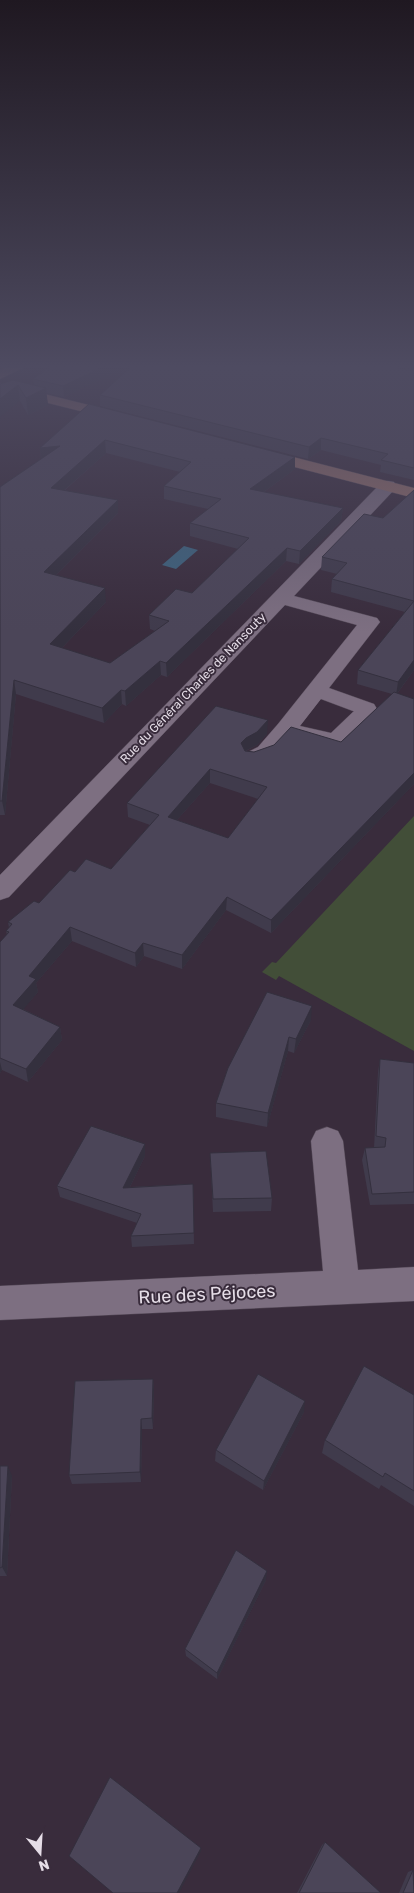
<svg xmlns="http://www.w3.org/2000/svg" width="414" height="1893" font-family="Rubik,sans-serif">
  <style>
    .green { fill: #424e38 }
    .water { fill: #3d6480 }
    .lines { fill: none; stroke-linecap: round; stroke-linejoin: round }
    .minor-casing { stroke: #534856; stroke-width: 1 }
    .secondary-casing { stroke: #534856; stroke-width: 1 }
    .minor { fill: #7d6f81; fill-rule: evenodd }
    .secondary { fill: #946f6b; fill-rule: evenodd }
    .wall { fill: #403b4c; fill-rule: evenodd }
    .shaded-wall { fill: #34303e }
    .building { fill: #4b4558; stroke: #34303e; fill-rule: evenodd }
    .labels { text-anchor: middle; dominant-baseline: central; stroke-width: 4; stroke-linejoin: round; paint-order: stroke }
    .far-street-label { font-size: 12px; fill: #e5dde7; stroke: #392c3c }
    .near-street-label { font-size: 18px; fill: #e5dde7; stroke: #392c3c }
  </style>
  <rect width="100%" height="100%" fill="#392c3c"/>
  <path class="green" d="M414,816V1051L279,976L276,980L262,972L272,962L276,963Z"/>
  <path class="water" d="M184,546L198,550L176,569L162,565Z"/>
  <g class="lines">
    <g class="minor-casing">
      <path id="minor" d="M388,481L394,482L396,486L394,490L294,596L377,618L380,622L329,688L374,704L377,709L373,718L344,746L336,748L291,737C279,751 267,768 246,763L242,758L246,753L258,747L278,724L357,625L285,605L9,897L0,900V875L382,482ZM321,699L353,711H354L331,733L300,726Z
        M327,1127L338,1131L343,1141L358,1270L414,1267V1301L0,1320V1286L323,1271L311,1141L316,1131Z"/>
    </g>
    <g class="secondary-casing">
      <path id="secondary" d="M6,367H25L0,379V370Z
        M0,383L125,414L127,417L120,421L0,391Z
        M258,448L414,488V498L252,456L250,453L252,450Z"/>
    </g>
    <use href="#minor" class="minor"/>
    <use href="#secondary" class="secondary"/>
  </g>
  <path class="wall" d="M126,367L64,397L46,393L48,405L28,415L20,401L0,384L34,385L33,379Z
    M398,367H414V371Z
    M414,371V480L380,472L381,465L321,450L308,459L100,406V395Z
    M89,404L295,457V469L264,492L343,508L341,521L299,564L286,561L167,677L161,675L126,706L122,704L104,723L16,694L5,815H0V487L41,459L40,448ZM106,453L180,472L164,486V499L208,509L190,523V536L238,549L192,593L149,615L150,629L155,631L110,663L62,648L106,602L56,575L118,513V500L64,491Z
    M414,490V670L397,694L414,699V784L271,933L226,910L182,969L144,956L136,967L72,941L36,983L38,992L23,1009L60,1027L62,1040L28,1082L2,1070L0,1073V942L7,935L6,931L9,928L8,922L39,903L75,872L111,869L150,825L128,817L127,803L267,734L257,745L246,751L254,752L341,742L392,694L357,684L358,670L405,612L331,592L332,579L337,574L321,570L322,557L383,518ZM210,783L258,799L228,838L177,820Z
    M311,1020L294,1053L288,1051L267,1127L216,1117V1103L228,1068Z
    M380,1059L414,1063V1204L370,1205L362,1160L365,1148H374L378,1072Z
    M210,1153L272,1198L271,1211L213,1212Z
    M145,1156L130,1187L193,1184L194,1244L132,1247L131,1236L137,1223L60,1197L57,1186Z
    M153,1379L154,1390L153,1429H142L141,1482L72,1484L69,1475Z
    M414,1395V1506L381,1485L379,1489L322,1453L325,1440Z
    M304,1412L263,1490L215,1461L216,1450Z
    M0,1466L12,1476L7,1576H0Z
    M266,1580L217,1679L186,1656L185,1649Z
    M325,1842L381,1893H297L322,1845Z
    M413,1870L414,1893H399L408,1872Z"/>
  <path class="shaded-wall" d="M103,367H126L64,397L63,386Z
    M18,385L20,401L0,417V399Z
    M46,388L48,405L28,415L26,398Z
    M321,438V450L308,459L309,447Z
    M105,440L106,453L52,501L51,488Z
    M60,446L41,461L40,448Z
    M295,457V469L250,502V489Z
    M118,500V513L45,586L44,572Z
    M343,508L341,521L299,564L300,551Z
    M287,548L286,561L167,677L166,663Z
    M105,588L106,602L52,658L50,644Z
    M414,660V670L396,695L398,682Z
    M160,661L161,675L126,706L125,691Z
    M14,680L16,694L5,815L2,801Z
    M121,690L122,704L104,723L102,708Z
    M268,720L267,734L257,745L245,751L241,743L246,738Z
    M210,769V783L168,830V817Z
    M414,773V784L271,933V920Z
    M227,897L226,910L182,969V955Z
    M70,927L72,941L36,983L38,992L16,1018L13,1005L29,976Z
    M143,943L144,956L136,967L135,953Z
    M312,1006L311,1020L294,1053L296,1039Z
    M60,1027L62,1040L28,1082L26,1069Z
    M289,1037L288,1051L267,1127L268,1113Z
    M0,1062L2,1070L0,1073Z
    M145,1144V1156L124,1199L123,1188Z
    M153,1379L154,1390L153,1429L152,1418Z
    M305,1401L304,1412L263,1490L264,1481Z
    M141,1419L142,1429L141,1482L140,1472Z
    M8,1466L12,1476L7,1576L2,1567Z
    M267,1571L266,1580L217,1679V1673Z
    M201,1848V1851L179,1893H177Z"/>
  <path class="building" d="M50,367H103L63,386L33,379Z
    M131,367H393L414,371V468L381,460L388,454L321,438L309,447L100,395Z
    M13,380L46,388L26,398L18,385L0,399V384Z
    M89,404L295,457L250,489L343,508L300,551L287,548L166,663L160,661L125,691L121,690L102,708L14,680L2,801H0V487L60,446L40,448ZM105,440L191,462L164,486L221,499L190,523L249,538L192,593L176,589L149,615L169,621L110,663L50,644L105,588L44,572L118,500L51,488Z
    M414,490V660L398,682L358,670L414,601L332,579L347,563L322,557L364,514L383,518Z
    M394,692L414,699V773L271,920L227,897L182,955L143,943L135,953L70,927L29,976L36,979L13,1005L60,1027L26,1069L0,1058V942L9,932L6,931L12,924L8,922L34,901L39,903L70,870L75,872L86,859L111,869L159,815L127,803L216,706L268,720L257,732L246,738L241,743L245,751L254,752L274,745L291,727L341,742ZM210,769L267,787L228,838L168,817Z
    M267,992L312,1006L296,1039L289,1037L268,1113L216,1103L228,1068Z
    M380,1059L414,1063V1192L372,1194L365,1148L385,1147L386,1138L376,1136Z
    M91,1126L145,1144L123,1188L193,1184L194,1233L131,1236L141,1214L57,1186Z
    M266,1151L272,1198L213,1199L210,1153Z
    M364,1366L414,1395V1491L385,1473L383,1477L325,1440Z
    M258,1374L305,1401L264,1481L216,1450Z
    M153,1379L152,1418L141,1419L140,1472L69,1475L75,1381Z
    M0,1466H8L2,1567L0,1568Z
    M236,1550L267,1571L217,1673L185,1649Z
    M110,1777L201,1848L177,1893H113L69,1856Z
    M325,1842L381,1893H299Z
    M413,1870L414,1893H403Z"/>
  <linearGradient id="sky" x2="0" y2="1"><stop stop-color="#1f1821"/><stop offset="0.58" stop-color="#4e4b61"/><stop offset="1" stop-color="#4e4b61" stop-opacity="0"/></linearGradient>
  <rect width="414" height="632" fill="url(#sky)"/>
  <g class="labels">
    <g class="far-street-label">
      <text transform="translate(193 688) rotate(-46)">Rue du Général Charles de Nansouty</text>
    </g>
    <g class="near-street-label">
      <text transform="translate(207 1294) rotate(-3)">Rue des Péjoces</text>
    </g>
  </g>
  <g transform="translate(40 1853) rotate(162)" stroke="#392c3c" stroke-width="4" paint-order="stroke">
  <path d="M0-4L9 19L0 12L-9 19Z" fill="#e5dde7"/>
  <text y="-8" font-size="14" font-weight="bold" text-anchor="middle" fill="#e5dde7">N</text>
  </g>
</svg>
